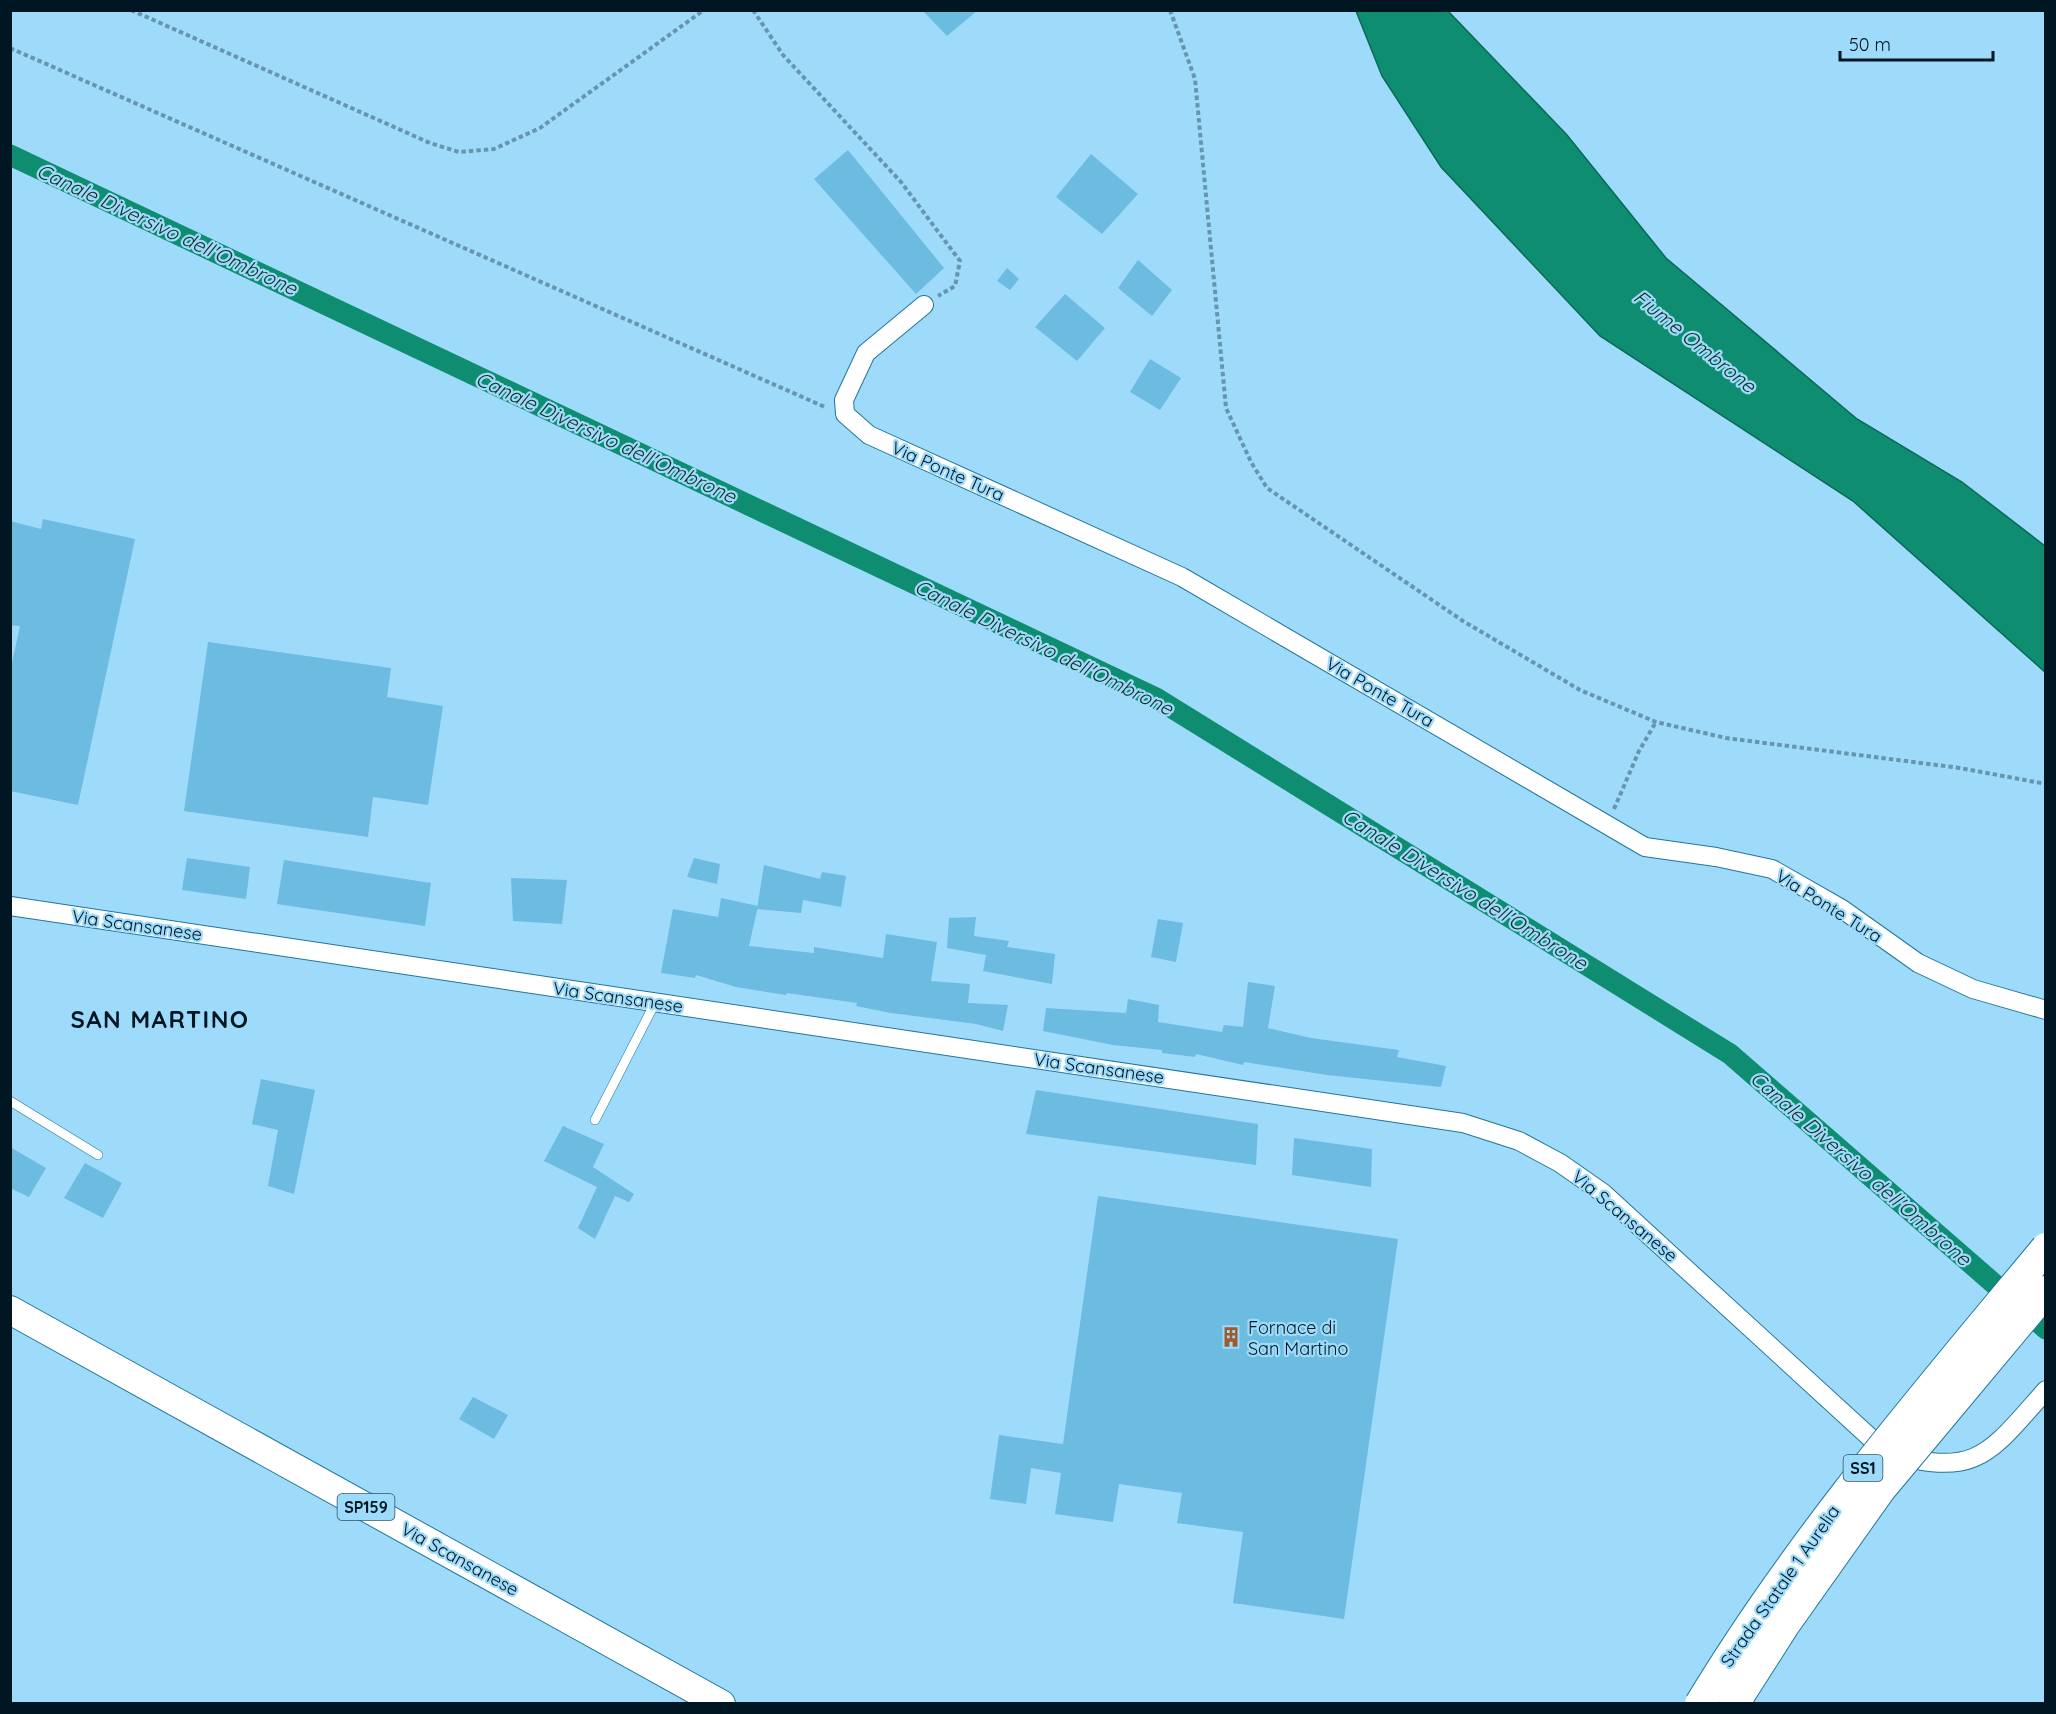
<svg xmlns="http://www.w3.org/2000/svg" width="2056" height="1714" font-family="Quicksand,sans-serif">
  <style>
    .water { fill: #0e8d70; stroke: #0a6959; stroke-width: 1.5 }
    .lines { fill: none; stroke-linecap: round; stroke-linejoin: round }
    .canal { stroke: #0e8d70; stroke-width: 21 }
    .building { fill: #6cbbe1 }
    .service-casing { stroke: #21769a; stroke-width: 10 }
    .minor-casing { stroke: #21769a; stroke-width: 20 }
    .primary-casing { stroke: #21769a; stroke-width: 30 }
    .path { stroke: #6696af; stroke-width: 4; stroke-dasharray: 4.5 3; stroke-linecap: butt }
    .service { stroke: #fff; stroke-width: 9 }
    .minor { stroke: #fff; stroke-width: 18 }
    .primary { stroke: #fff; stroke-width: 28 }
    .trunk-bridge-casing { stroke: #21769a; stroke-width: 32; stroke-linecap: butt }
    .trunk-bridge { stroke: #fff; stroke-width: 30 }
    .labels { text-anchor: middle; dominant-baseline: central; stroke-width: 4.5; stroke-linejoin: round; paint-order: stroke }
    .shield { fill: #9edbfb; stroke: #2f5163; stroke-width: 1.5 }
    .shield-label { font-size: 16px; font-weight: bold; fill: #001622 }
    .street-label { font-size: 18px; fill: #001622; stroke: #9edbfb }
    .poi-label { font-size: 18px; fill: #001622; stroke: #9edbfb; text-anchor: start }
    .water-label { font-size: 20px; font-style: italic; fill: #162e27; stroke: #9edbfb }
    .district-label { font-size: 24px; font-weight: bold; letter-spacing: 1.5px; fill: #001622; stroke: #9edbfb }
  </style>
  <rect width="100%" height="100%" fill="#9edbfb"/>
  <path class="water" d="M1356,11H1448L1567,135L1666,258L1857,419L1962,482L2045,546V672L1853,501L1600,336L1441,167L1382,76Z"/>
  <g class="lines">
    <path class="canal" d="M10,155L1156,698L1730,1054L2046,1329"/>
  </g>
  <path class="building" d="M922,10H978L947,36Z
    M848,150L944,268L916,294L814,179Z
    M1091,154L1138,194L1102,234L1056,197Z
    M1138,260L1172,290L1152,316L1118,288Z
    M1007,268L1019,279L1010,290L997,281Z
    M1065,294L1105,328L1077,361L1035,327Z
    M1150,359L1181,378L1160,410L1130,392Z
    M43,519L135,539L78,805L10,791V672L20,626L10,625V521L41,529Z
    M208,642L391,668L387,697L443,706L428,805L373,797L368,837L184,811Z
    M187,858L250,867L246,899L182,890Z
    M694,858L720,864L717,884L687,877Z
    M284,860L431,883L425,926L277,904Z
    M764,865L820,879L822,872L846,876L841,907L803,900L801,913L757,909Z
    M511,878L567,880L562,924L513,921Z
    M721,898L758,906L749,946L814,953V947L883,958L886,934L937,942L931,981L970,984L968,1003L1008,1005L1003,1031L976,1024L891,1013L856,1006L857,1003L787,993L786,995L736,987L696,975L695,978L661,973L673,909L718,917Z
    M976,917L974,936L1009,941L1007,947L1055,954L1052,984L983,971L986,955L947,948L949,918Z
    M1158,919L1183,923L1176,962L1151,957Z
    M1248,982L1275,986L1268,1028L1311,1038L1399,1050L1397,1057L1446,1066L1441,1087L1327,1075L1244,1062L1243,1065L1196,1054L1195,1057L1162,1053V1050L1113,1045L1043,1031L1046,1008L1126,1013L1128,999L1159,1005L1158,1022L1222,1032L1224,1025L1243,1027Z
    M261,1079L315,1090L294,1194L268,1186L278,1130L252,1124Z
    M1036,1090L1258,1124L1256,1165L1026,1134Z
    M563,1126L604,1144L593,1167L634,1194L629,1202L615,1196L595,1239L578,1228L597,1187L544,1161Z
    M1294,1138L1372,1149L1371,1187L1292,1175Z
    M10,1147L46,1168L29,1197L10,1188Z
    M85,1163L122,1183L103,1218L64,1198Z
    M1098,1196L1398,1239L1344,1619L1233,1603L1243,1532L1177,1523L1182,1493L1119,1484L1113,1522L1055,1514L1061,1473L1031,1468L1026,1504L990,1499L999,1435L1063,1444Z
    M473,1397L508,1415L494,1439L459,1419Z"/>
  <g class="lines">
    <g class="service-casing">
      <path id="service" d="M10,1101L98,1155
        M595,1120L655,1003"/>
    </g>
    <g class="minor-casing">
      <path id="minor" d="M924,305L866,353L844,400L845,414L869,435L1182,577L1645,847L1716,857L1772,869L1842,909L1918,963L1973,989L2046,1010
        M10,906L1463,1123L1519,1141L1560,1163L1603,1193L1887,1453C1978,1478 1988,1455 2046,1390"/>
    </g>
    <g class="primary-casing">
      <path id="primary" d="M10,1310L721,1704"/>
    </g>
    <path class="path" d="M131,10L430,143L459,152L494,149L540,128L704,10
      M753,10L783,55L901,182L960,261L955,286L938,296
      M1170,10L1195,79L1226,408L1251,462L1267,488L1463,621L1580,690L1656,722L1726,738L1960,768L2046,784
      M10,48L825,407
      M1614,809L1639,751L1656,722"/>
    <use href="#service" class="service"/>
    <use href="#minor" class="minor"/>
    <use href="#primary" class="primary"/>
    <g class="trunk-bridge-casing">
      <path id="trunk-bridge" d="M1700,1704C1799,1540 1924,1395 2046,1248
        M1734,1704L1785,1624L1880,1490L2046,1291"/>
    </g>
    <use href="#trunk-bridge" class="trunk-bridge"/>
  </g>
  <defs>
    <g id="building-bare" transform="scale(1.62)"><path d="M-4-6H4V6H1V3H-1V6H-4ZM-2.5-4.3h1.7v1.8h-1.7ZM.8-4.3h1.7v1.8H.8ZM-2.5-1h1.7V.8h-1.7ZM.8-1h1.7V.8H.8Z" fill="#9e592d" stroke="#9edbfb" stroke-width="2.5" paint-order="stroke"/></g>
  </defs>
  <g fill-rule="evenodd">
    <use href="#building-bare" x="1231" y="1337"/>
  </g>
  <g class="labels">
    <g class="shield">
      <rect x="1843.5" y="1455" width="39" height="26" rx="4.5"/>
      <rect x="337.5" y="1494" width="57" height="26" rx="4.5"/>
    </g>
    <g class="shield-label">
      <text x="1863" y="1468">SS1</text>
      <text x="366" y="1507">SP159</text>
    </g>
    <g class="street-label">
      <text transform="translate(948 471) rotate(24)">Via Ponte Tura</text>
      <text transform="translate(1380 692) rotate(30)">Via Ponte Tura</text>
      <text transform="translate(1829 906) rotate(32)">Via Ponte Tura</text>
      <text transform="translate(137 925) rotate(8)">Via Scansanese</text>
      <text transform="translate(618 997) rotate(8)">Via Scansanese</text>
      <text transform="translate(1099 1068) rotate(8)">Via Scansanese</text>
      <text transform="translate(1625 1216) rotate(40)">Via Scansanese</text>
      <text transform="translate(460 1559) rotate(29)">Via Scansanese</text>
      <text transform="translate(1780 1586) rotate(-55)">Strada Statale 1 Aurelia</text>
    </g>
    <g class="poi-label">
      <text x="1248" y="1327">Fornace di<tspan x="1248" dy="21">San Martino</tspan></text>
    </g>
    <g class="water-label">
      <text transform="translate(167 229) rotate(25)">Canale Diversivo dell'Ombrone</text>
      <text transform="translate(1695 341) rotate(39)">Fiume Ombrone</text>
      <text transform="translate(606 437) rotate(25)">Canale Diversivo dell'Ombrone</text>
      <text transform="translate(1044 647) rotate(26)">Canale Diversivo dell'Ombrone</text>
      <text transform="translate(1465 889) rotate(32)">Canale Diversivo dell'Ombrone</text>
      <text transform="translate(1861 1168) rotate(41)">Canale Diversivo dell'Ombrone</text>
    </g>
    <g class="district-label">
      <text x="160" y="1019">SAN MARTINO</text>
    </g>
  </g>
  <rect width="2056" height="1714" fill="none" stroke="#001622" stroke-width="24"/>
  <path d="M1840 51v9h153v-9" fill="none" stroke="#001622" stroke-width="3"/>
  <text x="1849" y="51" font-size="18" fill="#001622" stroke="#9edbfb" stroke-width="4.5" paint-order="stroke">50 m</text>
</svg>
